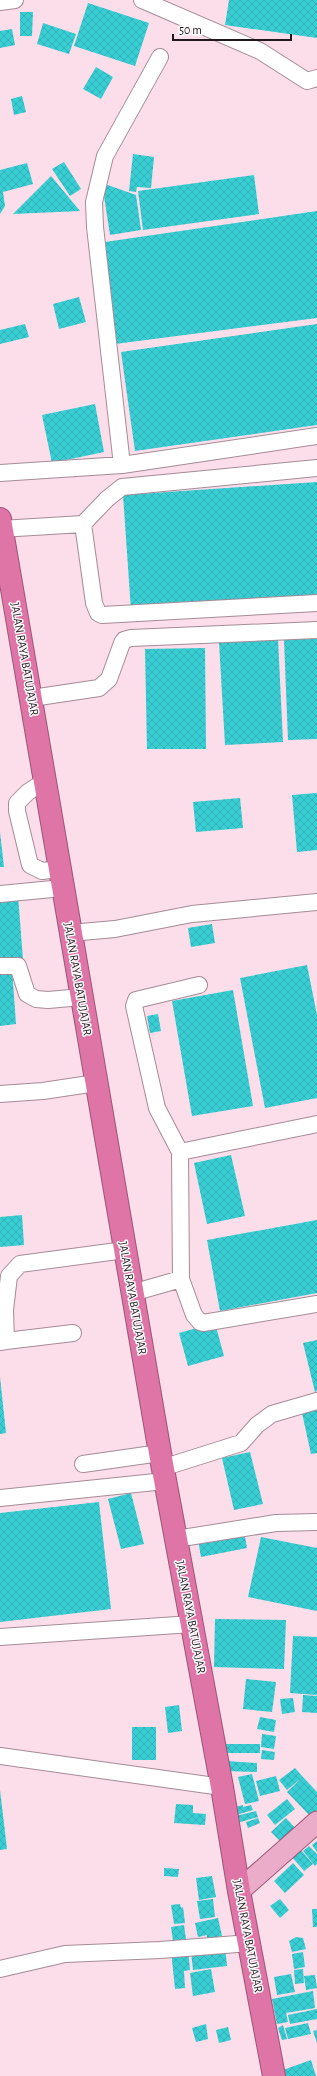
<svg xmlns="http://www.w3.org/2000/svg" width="317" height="2076" font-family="'Alegreya Sans',sans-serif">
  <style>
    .building { fill: url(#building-cross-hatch) }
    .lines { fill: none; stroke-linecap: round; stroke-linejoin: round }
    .minor-casing { stroke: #a58b96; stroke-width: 18 }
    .major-casing { stroke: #9c5475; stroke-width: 23 }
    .highway-casing { stroke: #9c5475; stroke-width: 24 }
    .minor { stroke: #fff; stroke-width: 16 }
    .major { stroke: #ebacca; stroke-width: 21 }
    .highway { stroke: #de75a6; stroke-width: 22 }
    .labels { text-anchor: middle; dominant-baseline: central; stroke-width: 3; stroke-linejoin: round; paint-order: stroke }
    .street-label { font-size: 12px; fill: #21171b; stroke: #fff }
  </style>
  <defs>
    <pattern id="building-cross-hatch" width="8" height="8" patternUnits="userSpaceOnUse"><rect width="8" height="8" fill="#38ced3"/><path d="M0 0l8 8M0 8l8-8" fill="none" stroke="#31b0b5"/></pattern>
  </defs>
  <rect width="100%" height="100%" fill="#fbdee9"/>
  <path class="building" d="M229,0H317V38L225,25Z
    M88,3L149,23L135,66L74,46Z
    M20,12H33L32,36H20Z
    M43,23L76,34L69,54L37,44Z
    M12,29L15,45L0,48V31Z
    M96,67L113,77L101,99L83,89Z
    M22,96L26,112L14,115L11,99Z
    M133,154L154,157L151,188L137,187L136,192L129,191Z
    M64,162L81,189L70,196L52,169Z
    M27,163L33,184L3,192L5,206L0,214V170Z
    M254,175L259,214L143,230L138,191Z
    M51,176L80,211L13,214Z
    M102,183L136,195L141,230L110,235Z
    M317,211V318L115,344L105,242Z
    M79,297L86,322L59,329L53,304Z
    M25,324L29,337L0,344V330Z
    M317,324V425L135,451L121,352Z
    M95,404L104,452L52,463L42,415Z
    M317,482V597L131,610L123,495Z
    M317,638V739L288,740L284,640Z
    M278,639L283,742L225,745L219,642Z
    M205,648L206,749H147L145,649Z
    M317,793V850L297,852L292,795Z
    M240,798L243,828L196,832L193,802Z
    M0,832L4,867H0Z
    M18,895L23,960L0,962V896Z
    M212,924L215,943L191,947L188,928Z
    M307,965L317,1015V1098L265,1108L240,978Z
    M12,969L16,1024L0,1026V970Z
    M233,990L253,1106L192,1116L172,1001Z
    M158,1014L161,1031L150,1033L147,1016Z
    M231,1155L245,1216L207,1224L194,1163Z
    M22,1215L24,1245L0,1247V1217Z
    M317,1220V1293L220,1311L207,1240Z
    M215,1323L224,1356L188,1366L179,1333Z
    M317,1340V1391L315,1392L303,1343Z
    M0,1377L6,1433L0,1434Z
    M317,1410V1453L311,1454L302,1413Z
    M250,1452L263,1504L234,1510L222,1458Z
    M131,1493L144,1544L121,1549L108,1499Z
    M99,1502L111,1609L0,1622V1513Z
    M244,1531L247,1548L201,1557L198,1540Z
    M261,1537L317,1548V1611L248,1597Z
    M215,1619L286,1620L284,1669L214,1667Z
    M293,1636L317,1637V1695L290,1693Z
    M246,1679L276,1682L272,1712L243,1709Z
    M303,1695L317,1696V1713L302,1712Z
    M293,1698L295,1712L282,1714L280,1699Z
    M179,1705L182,1731L168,1733L165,1707Z
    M260,1717L276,1720L274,1732L257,1729Z
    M132,1727H156V1760H132Z
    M262,1734L276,1736L274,1749L261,1747Z
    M225,1744H260V1753H225Z
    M262,1750L275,1752L274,1760L261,1759Z
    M226,1761L257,1763V1772L226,1771Z
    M295,1768L303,1777L287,1790L279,1780Z
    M252,1774L259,1801L245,1804L238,1777Z
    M276,1776L280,1791L260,1796L256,1781Z
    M303,1777L317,1792V1810L310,1816L287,1792Z
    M0,1790L7,1849L0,1850Z
    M287,1799L295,1809L275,1825L267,1815Z
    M176,1804L193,1805V1813L206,1814L205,1825L174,1823Z
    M243,1805V1807L251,1805L253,1810L233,1816L231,1808Z
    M256,1811L258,1817L234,1824L232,1817Z
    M258,1818L260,1823L248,1828L246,1822Z
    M286,1818L297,1830L283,1844L271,1832Z
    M317,1841V1852L312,1845Z
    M309,1846L317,1854V1864L315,1866L303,1851Z
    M300,1849L313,1864L304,1871L291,1856Z
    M293,1863L304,1875L285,1893L274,1881Z
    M164,1868L179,1869L178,1877L164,1876Z
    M212,1876L216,1897L199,1900L196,1878Z
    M213,1899L215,1917L200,1919L197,1901Z
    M280,1899L289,1910L280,1918L270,1906Z
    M180,1904L181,1908L183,1907L185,1923L174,1924L171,1905Z
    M312,1909H317V1927H313Z
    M218,1918L222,1936L207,1939V1935L198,1937L195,1923Z
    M184,1925L186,1939L173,1941L171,1927Z
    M296,1937L303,1938L306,1949L292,1952L289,1941Z
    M225,1947L227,1966L193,1970L191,1952Z
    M188,1949L190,1970L184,1971L185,1988L175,1989L171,1951Z
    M303,1952L305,1967L294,1969L292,1954Z
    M211,1969L215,1992L193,1996L190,1973Z
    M303,1969L304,1983L295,1984L294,1970Z
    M291,1974L295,1992L277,1995L274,1977Z
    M315,1975L317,1988L306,1990L304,1976Z
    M313,1991L315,2008L286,2013L288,2022L277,2024L272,1999Z
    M317,2009V2019L290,2024L288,2015Z
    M308,2023L311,2034L288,2039L285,2028Z
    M206,2024L208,2039L196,2042L192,2028Z
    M283,2025L287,2039L282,2040L278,2028Z
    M228,2027L231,2040L219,2043L216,2030Z
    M317,2030V2043L313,2031Z
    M311,2060L316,2076H285L283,2070Z"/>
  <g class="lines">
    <g class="minor-casing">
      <path id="minor" d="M142,0L260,51L307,81L317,78
        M0,2L15,0
        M122,465L95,227L94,202L105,156L160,57
        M0,473L122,465L317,436
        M83,524L94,603L98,613L102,615L317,603
        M0,529L83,524L107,499L122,487L317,468
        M32,698L99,688L109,679L122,643L124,640L131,638L317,630
        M45,781L28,792L17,803V811L30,865L42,871L60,869
        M0,894L63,888
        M70,933L115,929L192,914L317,902
        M0,966H18L27,994L36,999L48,1000L82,997
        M199,985L136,1000L134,1006L157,1108L180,1152L181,1279L194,1315L200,1322L203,1323L317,1304
        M0,1094L43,1091L96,1083
        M180,1152L317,1124
        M132,1293L181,1279
        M6,1341L73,1333
        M0,1342L6,1341L5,1310L9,1276L20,1264L125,1250
        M83,1464L160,1453
        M162,1468L241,1443L257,1425L272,1414L317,1401
        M0,1498L165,1481
        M176,1539L276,1523L317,1522
        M0,1637L192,1624
        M0,1756L222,1787
        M0,1969L65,1954L160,1950L250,1943"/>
    </g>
    <g class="major-casing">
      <path id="major" d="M239,1891L317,1822"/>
    </g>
    <g class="highway-casing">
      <path id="highway" d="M0,519L160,1453L222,1787L239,1891L274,2076"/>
    </g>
    <use href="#minor" class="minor"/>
    <use href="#major" class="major"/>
    <use href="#highway" class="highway"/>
  </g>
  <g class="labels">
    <g class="street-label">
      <text transform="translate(25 659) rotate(80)">JALAN RAYA BATUJAJAR</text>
      <text transform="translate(78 979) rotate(80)">JALAN RAYA BATUJAJAR</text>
      <text transform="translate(133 1298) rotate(80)">JALAN RAYA BATUJAJAR</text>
      <text transform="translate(191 1617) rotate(79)">JALAN RAYA BATUJAJAR</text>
      <text transform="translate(248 1936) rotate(79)">JALAN RAYA BATUJAJAR</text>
    </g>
  </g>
  <path d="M173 34v6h118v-6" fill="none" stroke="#21171b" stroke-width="2"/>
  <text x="179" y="34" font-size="12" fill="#21171b" stroke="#ffffff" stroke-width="3" paint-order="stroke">50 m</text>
</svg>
